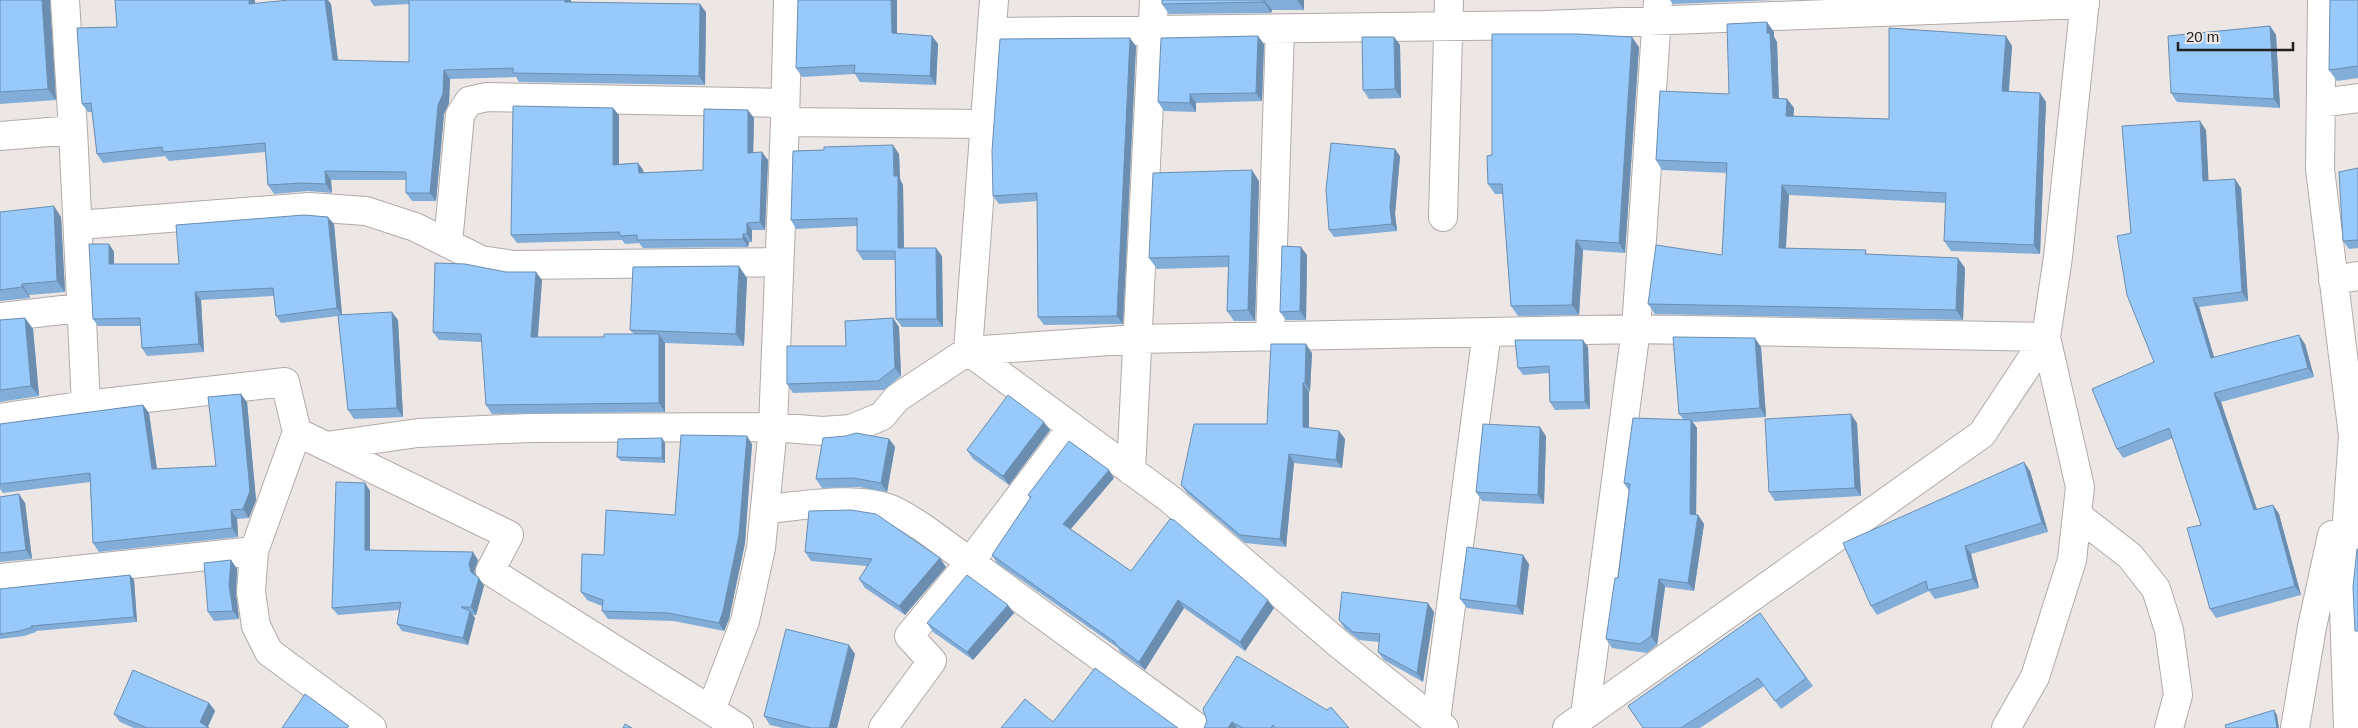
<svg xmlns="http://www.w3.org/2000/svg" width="2358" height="728" font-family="Helvetica,sans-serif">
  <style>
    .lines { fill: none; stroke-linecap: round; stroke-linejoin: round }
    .minor-casing { stroke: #b0aba8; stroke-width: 30 }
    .minor { stroke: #fff; stroke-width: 28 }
    .wall { fill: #82add8 }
    .shaded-wall { fill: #6a8db0 }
    .building { fill: #97c9fb; stroke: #6a8db0 }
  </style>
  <rect width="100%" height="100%" fill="#ece6e4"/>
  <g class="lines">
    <g class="minor-casing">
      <path id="minor" d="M65,0L73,130
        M788,0L785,122L985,124
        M994,0L968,351L1170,499L1339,644L1444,728
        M2322,0L2320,169L2353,436L2343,576L2348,728
        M992,32L1545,25L2085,4
        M2321,103L2358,98
        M0,136L73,130L86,405L285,382L297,432L509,535L490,571L739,728
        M1443,217L1449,0
        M78,225L309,207L366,211L415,227L481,260L514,265L779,262
        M448,243L460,115L469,101L487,97L785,103
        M2333,280L2358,276
        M0,317L80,308
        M1270,337L1280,29
        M0,418L86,405
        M297,432L254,551L251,592L256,626L269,652L372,728
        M326,446L418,433L529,428L773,427L822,431L851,429L882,416L897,398L968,351L1138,339L1636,329L1658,0
        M1131,471L1154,0
        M765,509C804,506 851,496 888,508C900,512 912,521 922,527L1198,728
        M2077,515L2130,556L2156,589L2169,630L2178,695L2169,728
        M0,578L254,551
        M711,710L745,621L761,548L773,427L785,122
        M1585,715L1636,329L2046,337L2080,487L2072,560L2035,677L2006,728
        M1436,720L1487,332
        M883,728L932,661L909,636L970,562L1072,427
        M1567,728L1982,434L2046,337L2058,257L2085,0
        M2295,728L2312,627L2332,535"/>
    </g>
    <use href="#minor" class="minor"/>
  </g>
  <path class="wall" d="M0,0L49,1L56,100L0,104Z
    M115,0H255V4H331L338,61L409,62V4L374,6L370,0H571V2L706,12L705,85L519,82L516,77L450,79L449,103L444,114L436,201H412L406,193V180H331L332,193L308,191L274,194L268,185L265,152L169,161L165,156L103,163L97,154L92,112H88L82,104L117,27Z
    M1162,0H1304V10H1272L1271,13L1169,14L1162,4Z
    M1670,0H1775L1673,4Z
    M2358,0V78L2337,81L2329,70Z
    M2270,26L2276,35L2280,108L2177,102L2171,93Z
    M1774,32V37L1777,42L1779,98L1787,99L1794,108L1793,116L1889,119L2012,46L2009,91L2040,93L2046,102L2040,254L1951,251L1944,241L1946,203L1789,195L1786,248L1868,254L1965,268L1963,320L1655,314L1648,304L1722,255L1727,173L1662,170L1656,160L1729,94Z
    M897,34L932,36L938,44L936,85L860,82L855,74L802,77L796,68Z
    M1394,37L1400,45L1401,98L1369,99L1363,90Z
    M1264,44L1262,101L1196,103V112L1164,111L1158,102Z
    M1136,46L1123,324L1044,325L1038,317L1037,201L999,204L993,196Z
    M1639,47L1625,253L1583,250L1579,315L1518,316L1511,306L1503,194H1495L1488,184L1492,155Z
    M619,115V164L638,163L643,170L644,173L703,170L754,118L753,153L768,160L765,230H752V242H749L748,247L643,248L639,243L625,244L622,240L517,243L511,235Z
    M2206,130L2208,180L2241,188L2248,301L2199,307L2214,357L2305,344L2314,377L2221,402L2257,509L2273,505L2279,514L2301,595L2216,618L2210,609L2201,525L2173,438L2123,458L2117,449L2154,362Z
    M899,154L900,179L903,185L904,248L942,256L943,327H902L896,319L895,260H863L857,251V226L796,229L791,220Z
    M1400,156L1395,214L1397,231L1334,237L1329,230Z
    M2358,168V248L2349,249L2343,241Z
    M1259,181L1255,321H1234L1227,311L1228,267L1157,269L1149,258Z
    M0,212L61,217L65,292L29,295L30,298L0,301Z
    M334,224L342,314L398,320L403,417L354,419L348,410L338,316L281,323L276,316L274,296L201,300L204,352L147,356L142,348L140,326H98L93,319L109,244L114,252V264H179Z
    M1307,255L1306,320H1286L1280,312Z
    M747,278L744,346L665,343V412L492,414L486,405L482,342L439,340L433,332L542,280L538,337H604L634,334L630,330Z
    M25,318L33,329L39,396L0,402V320Z
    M893,318L899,327L901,376L884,390L793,393L787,384L846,346Z
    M1588,347L1590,409L1555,410L1550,402L1549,373L1523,375L1518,368Z
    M1761,347L1766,417L1693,422L1697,428L1696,515H1698L1704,524L1694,591L1665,587L1657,645L1647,653L1612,648L1606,639L1618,578L1629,491L1624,483L1683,419L1679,414Z
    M1312,353L1310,391L1309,392V428L1339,431L1345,439L1342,468L1294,463L1286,547L1245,543L1187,493L1181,485L1267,424Z
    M247,402L256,500L249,518L237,519L238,537L99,552L93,543L90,482L3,493L0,489V424L143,405L149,413L157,469L216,466Z
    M1857,423L1861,496L1775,501L1769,492Z
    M1050,430L1009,485L973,459L967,450Z
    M1546,436L1544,504L1482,501L1476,492Z
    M662,438L665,443V463L621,461L617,457Z
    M889,439L895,447L887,492L859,487L822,488L816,479Z
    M752,444L745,543L729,619L724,631L674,621L608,619L602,611V606L587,600L581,592L604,555L675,515Z
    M2030,471L2048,532L1971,554L1979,588L1935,599L1929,591L1877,615L1871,606Z
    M1114,478L1071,529L1131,571L1274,608L1245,651L1184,608L1145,670L1120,652L1118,648L997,563L992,555L1030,498L1028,495Z
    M365,483L370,491V550L478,560L474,572L476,575L484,586L476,615H473L475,618L468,645L402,631L397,624L399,610L338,615L332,608Z
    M19,494L25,503L32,559L0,562V497Z
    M809,511L946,567L905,615L865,588L859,579L867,566L811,561L805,552Z
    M231,560L237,569L236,594L239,619L214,621L208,612Z
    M1529,564L1523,615L1467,608L1460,599Z
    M130,575L134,580L137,622L36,631V632L24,636L0,639V589Z
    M1434,612L1423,682L1384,660L1378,652L1379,642L1359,640L1345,629L1339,620Z
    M1014,613L973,660L933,632L927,623Z
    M1760,613L1813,686L1781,709L1764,686L1700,728H1643Z
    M855,654L837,728H783L770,725L764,716Z
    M1237,656L1349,728H1204Z
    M209,703L215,711L208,727L209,728H134L120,722L114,714Z"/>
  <path class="shaded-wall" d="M42,0H50L56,100L48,89Z
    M249,0H255V13L249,4Z
    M325,0H328L331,4L339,69L333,60Z
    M565,0H571V11L565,2Z
    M891,0H897V42L892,33Z
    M1264,0L1272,10L1271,13L1264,2Z
    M1297,0H1304V10Z
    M700,4L706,12L705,85L699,76Z
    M1767,22L1774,32V37L1777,42L1779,107L1773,98L1767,33Z
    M2270,26L2276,35L2280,108L2274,99Z
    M932,36L938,44L936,85L930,76Z
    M1258,36L1264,44L1262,101L1256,93Z
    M2006,36L2012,46L2008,101L2002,91Z
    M1394,37L1400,45L1401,98L1395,89Z
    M1632,37L1639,47L1625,253L1619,243Z
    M1130,38L1136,46L1123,324L1117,316Z
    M444,70L450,79L449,103L444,114L436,201L430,193L438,105Z
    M2040,93L2046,102L2040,254L2034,245Z
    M1190,94L1196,103V112L1190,103Z
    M1787,99L1794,108L1793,126L1786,116Z
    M613,108L619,115V172L613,165Z
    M748,110L754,118L753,160L748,153Z
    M2200,121L2206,130L2209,189L2203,181Z
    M893,145L899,154L900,179L903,185L904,256L898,248Z
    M1395,149L1400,156L1395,214L1397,231L1392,224L1390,207Z
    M762,152L768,160L765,230L760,222Z
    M638,163L643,170L644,181L639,173Z
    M1252,170L1259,181L1255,321L1248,310Z
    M325,171L331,180L332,193L326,184Z
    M2235,179L2241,188L2248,301L2242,292Z
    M1782,185L1789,195L1785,258L1779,248Z
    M54,206L61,217L65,292L57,281Z
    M328,217L334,224L342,316L337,308Z
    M747,223L752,230V242L747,234Z
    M743,234L749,242L748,247L743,239Z
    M1576,240L1583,250L1579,315L1572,305Z
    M109,244L114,252V271L109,264Z
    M1301,247L1307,255L1306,320L1300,311Z
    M936,248L942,256L943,327L937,319Z
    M1958,258L1965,268L1963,320L1956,310Z
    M739,266L747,278L744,346L736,334Z
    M536,272L542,280L537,345L531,337Z
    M22,284L29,295L30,298L22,287Z
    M195,292L201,300L204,352L199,344Z
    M2193,298L2199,307L2217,367L2211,358Z
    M392,312L398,320L403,417L397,408Z
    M25,318L33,329L39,396L31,386Z
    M893,318L899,327L901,376L895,368Z
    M659,334L665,343V412L659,403Z
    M2299,335L2305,344L2314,377L2308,368Z
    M1755,338L1761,347L1766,417L1760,408Z
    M1583,340L1588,347L1590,409L1585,402Z
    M1306,344L1312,353L1310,391L1305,383Z
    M1303,383L1309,392V435L1303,427Z
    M2214,393L2221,402L2260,519L2254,510Z
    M241,394L247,402L256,500L249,518L243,509Z
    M143,405L149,413L158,477L152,469Z
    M1851,414L1857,423L1861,496L1855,488Z
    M1691,420L1697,428L1696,523L1690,514Z
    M1044,422L1050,430L1009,485L1003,476Z
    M1540,427L1546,436L1544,504L1538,495Z
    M1339,431L1345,439L1342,468L1336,460Z
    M747,436L752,444L745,543L729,619L724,631L719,623Z
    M662,438L665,443V463L662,458Z
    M889,439L895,447L887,492L881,483Z
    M1289,454L1294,463L1286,547L1280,539Z
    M2024,462L2030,471L2048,532L2042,523Z
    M1109,470L1114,478L1068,532L1063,524Z
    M365,483L370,491V558L365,550Z
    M19,494L25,503L32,559L26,550Z
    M2273,505L2279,514L2301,595L2295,586Z
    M231,510L237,519L238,537L232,528Z
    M1698,515L1704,524L1694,591L1688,583Z
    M1965,546L1971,554L1979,588L1973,579Z
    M473,552L478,560L474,572L477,579L471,572L469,564Z
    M1523,555L1529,564L1523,615L1517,606Z
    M940,558L946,567L905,615L899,606Z
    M231,560L237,569L236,594L239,619L233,611L229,585Z
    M130,575L134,580L137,622L134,617Z
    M479,578L484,586L476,615L471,607Z
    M1659,579L1665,587L1657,645L1651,636Z
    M1178,600L1184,608L1145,670L1139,662Z
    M1268,600L1274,608L1245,651L1240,642Z
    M1428,603L1434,612L1423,682L1417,673Z
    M1008,605L1014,613L973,660L967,652Z
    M470,611L475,618L468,645L463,638Z
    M849,645L855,654L837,728H829Z
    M209,703L215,711L207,728L200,722Z
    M2274,710L2277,715L2279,728H2277Z
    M1232,722L1237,728H1228Z"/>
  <path class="building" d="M0,0H42L48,89L0,92Z
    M115,0H249V4L289,0H325L333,60L409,62V0H565V2L700,4L699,76L513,73V68L444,70L443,94L438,105L430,193H406V172L325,171L326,184L302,183L268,185L265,143L163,152L162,147L97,154L91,103L82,104L77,28L117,27Z
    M798,0H891L892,33L932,36L930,76L854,73L855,65L796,68Z
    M1162,0H1264V2L1162,4Z
    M2330,0H2358V66L2329,70Z
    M1767,22V33H1770L1773,98L1787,99L1786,116L1889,119V28L2006,36L2002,91L2040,93L2034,245L1944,241L1946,193L1782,185L1779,248L1866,250L1865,254L1958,258L1956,310L1648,304L1656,245L1722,255L1727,163L1656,160L1660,91L1729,94L1727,24Z
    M2270,26L2274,99L2171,93L2168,36Z
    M1492,34H1578L1632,37L1619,243L1576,240L1572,305L1511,306L1502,184H1488L1487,156L1492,155Z
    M1258,36L1256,93L1190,94V103L1158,102L1161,38Z
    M1362,37H1394L1395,89L1363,90Z
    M1130,38L1117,316L1038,317L1037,193L993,196L992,151L1000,39Z
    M513,106L613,108V165L638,163L639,173L703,170L704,109L748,110V153L762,152L760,222L747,223V234H743V239L637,240V235L620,236L619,232L511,235Z
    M2200,121L2203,181L2235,179L2242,292L2193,298L2211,358L2299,335L2308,368L2214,393L2254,510L2273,505L2295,586L2210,609L2187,528L2201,525L2169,428L2117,449L2092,389L2154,362L2127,295L2117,236L2131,233L2122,126Z
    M1331,143L1395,149L1390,207L1392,224L1329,230L1326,190Z
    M893,145L894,176H898V248H936L937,319H896L895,251H857V218L791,220L793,151L824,150V147Z
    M2358,168V240L2343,241L2339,172Z
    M1252,170L1248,310L1227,311L1229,256L1149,258L1153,173Z
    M54,206L57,281L22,284V287L0,290V212Z
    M304,215L328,217L337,308L276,316L273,288L195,292L199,344L142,348L140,318L93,319L89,244H109V264H179L176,225Z
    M1282,246L1301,247L1300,311L1280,312Z
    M435,263L465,264L506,272H536L531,337H604V334H659V403L486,405L481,334L433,332Z
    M739,266L736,334L630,330L633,267Z
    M392,312L397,408L348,410L338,315Z
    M25,318L31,386L0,390V320Z
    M893,318L895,368L878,381L787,384V346H846L845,321Z
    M1673,337L1755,338L1760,408L1679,414Z
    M1515,340H1583L1585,402H1550L1549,366L1518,368Z
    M1271,344H1306L1305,383H1303V427L1339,431L1336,460L1289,454L1280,539L1240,535L1181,485L1194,424H1267Z
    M241,394L250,491L243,509L231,510L232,528L93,543L90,473L0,484V424L143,405L152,469L216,466L208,397Z
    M1008,395L1044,422L1003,476L967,450Z
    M1851,414L1855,488L1769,492L1765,419Z
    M1633,418L1691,420L1690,514L1698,515L1688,583L1659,579L1651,636L1640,644L1606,639L1615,578H1618L1630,484L1624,483Z
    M1483,424L1540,427L1538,495L1476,492Z
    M856,433L889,439L881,483L853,478L816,479L823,438L846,436Z
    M681,435L747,436L739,535L723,611L719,623L668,613L602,611L603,600L581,592L582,554L604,555L606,510L675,515Z
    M662,438V458L617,457L618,439Z
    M1069,441L1109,470L1063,524L1131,571L1170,519L1174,520L1268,600L1240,642L1178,600L1139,662L1115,644L1116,643L992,555L1031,497L1028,495Z
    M2024,462L2042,523L1965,546L1973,579L1928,590L1926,581L1871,606L1843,543Z
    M336,482L365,483V550L473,552L469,564L471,572L479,578L471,607H461L470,611L463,638L397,624L401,602L332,608Z
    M19,494L26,550L0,553V497Z
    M851,510L876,514L940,558L899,606L859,579L872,559L805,552L809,511Z
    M1467,547L1523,555L1517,606L1460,599Z
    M2357,549H2358V631H2355L2353,587Z
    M231,560L229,585L233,611L208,612L204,563Z
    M130,575L134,617L31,626L33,627L20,631L0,634V589Z
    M967,575L1008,605L967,652L927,623Z
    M1342,592L1428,603L1417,673L1378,652L1380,634L1353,632L1339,620Z
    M1760,613L1806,678L1775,701L1758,678L1681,728H1643L1628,706Z
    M786,629L849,645L829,728H811L764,716Z
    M1237,656L1327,710L1331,707L1349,728H1275L1273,725L1271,728H1243L1232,722L1228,728H1204L1207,721L1203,709Z
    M1095,668L1178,728H1001L1025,699L1053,722Z
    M133,670L209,703L200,722L209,728H147L114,714Z
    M305,694L349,726L347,728H282Z
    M2274,710L2277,728H2226L2225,725Z
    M625,724L632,728H623Z"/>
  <path d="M2178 42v8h115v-8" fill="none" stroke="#232120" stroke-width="2.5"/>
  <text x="2186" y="42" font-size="15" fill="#232120" stroke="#ece6e4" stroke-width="4" paint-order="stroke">20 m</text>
</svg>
